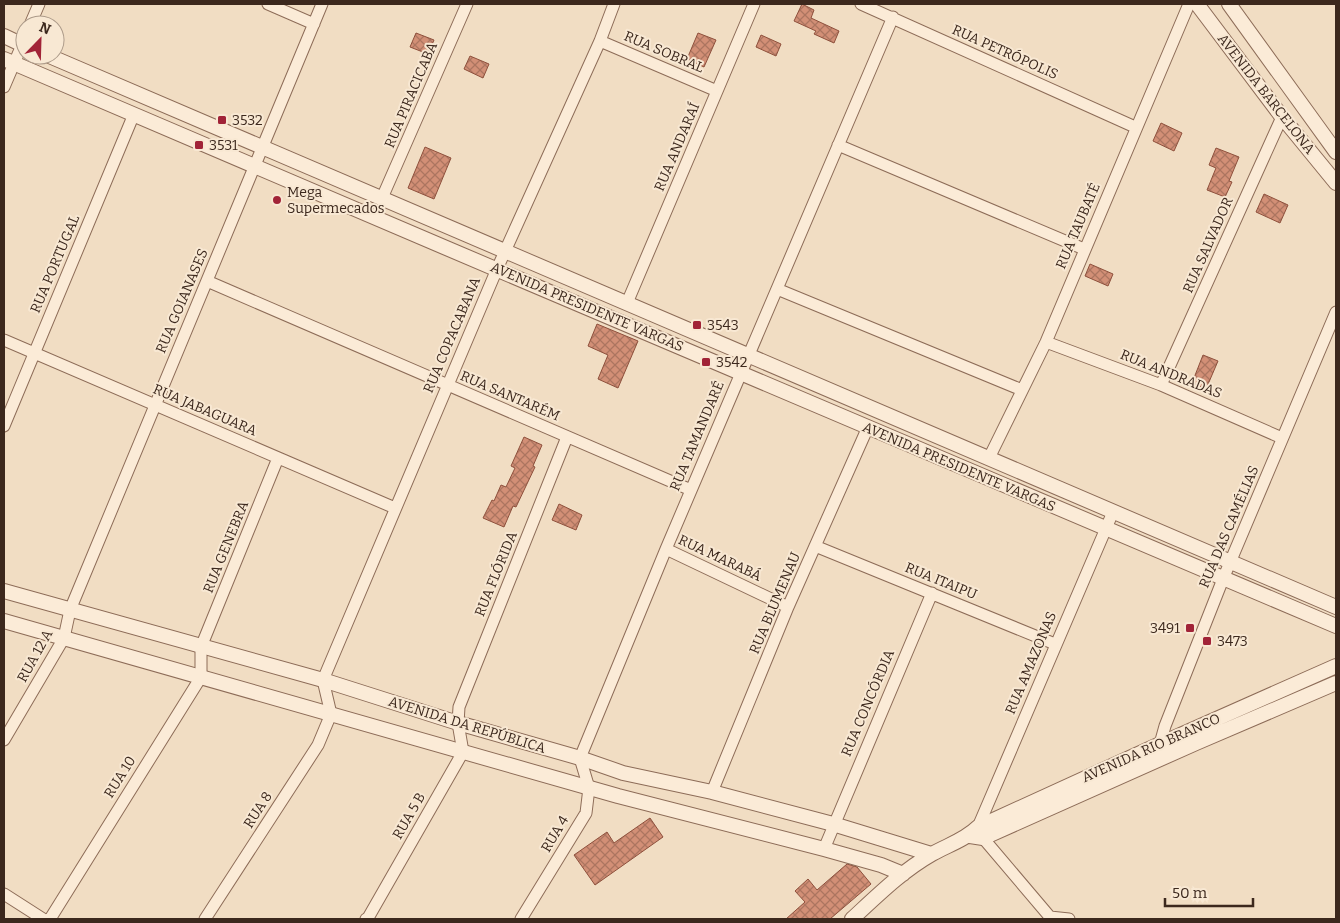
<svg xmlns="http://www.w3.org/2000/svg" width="1340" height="923" font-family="Bitter,serif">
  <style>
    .building { fill: url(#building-cross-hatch); stroke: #8e503c }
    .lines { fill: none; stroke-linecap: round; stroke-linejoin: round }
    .minor-casing { stroke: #8d6c58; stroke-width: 13 }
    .tertiary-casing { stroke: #8d6c58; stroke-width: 16 }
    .minor { stroke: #fbebd7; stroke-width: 11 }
    .tertiary { stroke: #fbebd7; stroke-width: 14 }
    .poi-dot { fill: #a12337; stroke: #f8e8d3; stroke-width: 2 }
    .labels { text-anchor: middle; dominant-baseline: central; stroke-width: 4; stroke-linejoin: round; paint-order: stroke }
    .street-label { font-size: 14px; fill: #3c281d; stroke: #f8e8d3 }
    .poi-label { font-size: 14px; fill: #3c281d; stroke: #f8e8d3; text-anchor: start }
  </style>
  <defs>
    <pattern id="building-cross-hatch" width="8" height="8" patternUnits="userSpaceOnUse" patternTransform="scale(1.25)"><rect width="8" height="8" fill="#d28f76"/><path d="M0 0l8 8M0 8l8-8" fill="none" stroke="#ac7560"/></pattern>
  </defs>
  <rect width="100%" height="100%" fill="#f1ddc3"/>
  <path class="building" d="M802,4L814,10L811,18L839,31L834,43L814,34L816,31L794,21Z
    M416,33L434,40L428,54L410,47Z
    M698,33L716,40L704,67L687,59Z
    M761,35L781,44L776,56L756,47Z
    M470,56L489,64L483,78L464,69Z
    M1161,123L1182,133L1174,151L1153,141Z
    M425,147L451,158L434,199L408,188Z
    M1216,148L1239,157L1229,181L1232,182L1225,197L1207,190L1216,168L1209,165Z
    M1264,194L1288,205L1280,223L1256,212Z
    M1090,264L1113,274L1108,286L1085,276Z
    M597,324L638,341L618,388L598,379L608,355L588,346Z
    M1203,355L1218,361L1206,389L1192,383Z
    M524,437L542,445L533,466L535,467L516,507L513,506L504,527L483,518L492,500L494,501L501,485L506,487L515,468L511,466Z
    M559,504L582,515L576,530L552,520Z
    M650,818L663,837L595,885L574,855L607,832L614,843Z
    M847,864L857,867L871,884L830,919H786L805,902L795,891L808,879L817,890Z"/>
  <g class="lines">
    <g class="minor-casing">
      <path id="minor" d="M268,4L314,24
        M861,4L1135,127
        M30,25L39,4
        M600,41L717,91
        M4,87L25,38
        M838,145L1084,249
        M382,198L467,4
        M207,281L691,490
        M777,289L1022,390
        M627,303L754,4
        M4,340L395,508
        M1046,342L1161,385L1282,438
        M1161,385L1282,117
        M4,426L134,114
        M989,458L1046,342L1189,4
        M815,546L1055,644
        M666,549L788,607
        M4,740L64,638L70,610L322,4
        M1161,750L1160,744L1165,726L1223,579L1336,312
        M712,792L788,607L868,427
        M824,849L932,593
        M4,894L43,919
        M50,919L201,677V647L278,458
        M205,919L318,745L331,714L323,680L497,269L600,41L614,4
        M366,919L368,918L463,752L458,723L459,707L567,437
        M521,919L586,813L589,788L580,758L666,549L893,17
        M1069,919L1050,917L983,838L978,827L1113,512"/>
    </g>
    <g class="tertiary-casing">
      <path id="tertiary" d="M1197,4L1282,117L1336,183
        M1229,4L1336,152
        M4,36L25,46
        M47,55L1336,607
        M4,59C448,248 891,440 1336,626
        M4,591L323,680L458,723L580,758L623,773L712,792L833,824L931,854
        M4,621L618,796L824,849L881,865L903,874
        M970,836L983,838L1196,743L1336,683
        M852,919C877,896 902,871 932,854C948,845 965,840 978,827L1160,744L1336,666"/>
    </g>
    <use href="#minor" class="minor"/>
    <use href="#tertiary" class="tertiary"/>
  </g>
  <g class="poi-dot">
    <rect x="217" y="115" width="10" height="10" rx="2.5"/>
    <rect x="194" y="140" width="10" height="10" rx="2.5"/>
    <circle cx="277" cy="200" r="5"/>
    <rect x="692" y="320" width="10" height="10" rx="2.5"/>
    <rect x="701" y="357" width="10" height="10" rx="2.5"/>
    <rect x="1185" y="623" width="10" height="10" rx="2.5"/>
    <rect x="1202" y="636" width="10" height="10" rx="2.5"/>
  </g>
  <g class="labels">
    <g class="street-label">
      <text transform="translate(664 52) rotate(23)">RUA SOBRAL</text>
      <text transform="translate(1005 52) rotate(24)">RUA PETRÓPOLIS</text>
      <text transform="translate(1266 94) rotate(52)">AVENIDA BARCELONA</text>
      <text transform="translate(411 95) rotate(-67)">RUA PIRACICABA</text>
      <text transform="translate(677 147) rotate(-67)">RUA ANDARAÍ</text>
      <text transform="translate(1078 226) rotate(-67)">RUA TAUBATÉ</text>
      <text transform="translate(1208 245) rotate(-66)">RUA SALVADOR</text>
      <text transform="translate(55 264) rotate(-67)">RUA PORTUGAL</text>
      <text transform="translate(182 301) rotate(-67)">RUA GOIANASES</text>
      <text transform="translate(587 307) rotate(23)">AVENIDA PRESIDENTE VARGAS</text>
      <text transform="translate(452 335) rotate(-67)">RUA COPACABANA</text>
      <text transform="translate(1171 374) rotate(22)">RUA ANDRADAS</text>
      <text transform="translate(510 396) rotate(23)">RUA SANTARÉM</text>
      <text transform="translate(205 410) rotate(23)">RUA JABAGUARA</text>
      <text transform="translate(697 436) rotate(-67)">RUA TAMANDARÉ</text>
      <text transform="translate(959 467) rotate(23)">AVENIDA PRESIDENTE VARGAS</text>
      <text transform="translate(1229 527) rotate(-67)">RUA DAS CAMÉLIAS</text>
      <text transform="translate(226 547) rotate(-68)">RUA GENEBRA</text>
      <text transform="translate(720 558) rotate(25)">RUA MARABÁ</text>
      <text transform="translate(496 574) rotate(-68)">RUA FLÓRIDA</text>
      <text transform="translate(941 581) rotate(22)">RUA ITAIPU</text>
      <text transform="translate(775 603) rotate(-67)">RUA BLUMENAU</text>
      <text transform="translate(35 656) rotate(-61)">RUA 12 A</text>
      <text transform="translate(1031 663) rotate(-67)">RUA AMAZONAS</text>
      <text transform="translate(868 703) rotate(-67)">RUA CONCÓRDIA</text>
      <text transform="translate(467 725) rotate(17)">AVENIDA DA REPÚBLICA</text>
      <text transform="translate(1151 748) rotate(-24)">AVENIDA RIO BRANCO</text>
      <text transform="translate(120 777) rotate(-58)">RUA 10</text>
      <text transform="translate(258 810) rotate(-57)">RUA 8</text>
      <text transform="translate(409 816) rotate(-60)">RUA 5 B</text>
      <text transform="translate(555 834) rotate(-59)">RUA 4</text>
    </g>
    <g class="poi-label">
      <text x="232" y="120">3532</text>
      <text x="209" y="145">3531</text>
      <text x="287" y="192">Mega<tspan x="287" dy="16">Supermecados</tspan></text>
      <text x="707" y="325">3543</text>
      <text x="716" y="362">3542</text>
      <text x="1180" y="628" text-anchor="end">3491</text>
      <text x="1217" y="641">3473</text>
    </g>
  </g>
  <rect width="1340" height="923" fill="none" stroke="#3c281d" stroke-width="10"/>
  <g transform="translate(40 40) rotate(23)"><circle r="24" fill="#f8e8d3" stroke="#ad9b8a"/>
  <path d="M0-4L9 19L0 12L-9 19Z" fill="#a12337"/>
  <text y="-8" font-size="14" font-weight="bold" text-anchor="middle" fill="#3c281d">N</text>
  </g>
  <path d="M1165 898v8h88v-8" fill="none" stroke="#3c281d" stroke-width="2.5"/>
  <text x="1172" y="898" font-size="15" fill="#3c281d" stroke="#f8e8d3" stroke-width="4" paint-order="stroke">50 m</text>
</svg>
